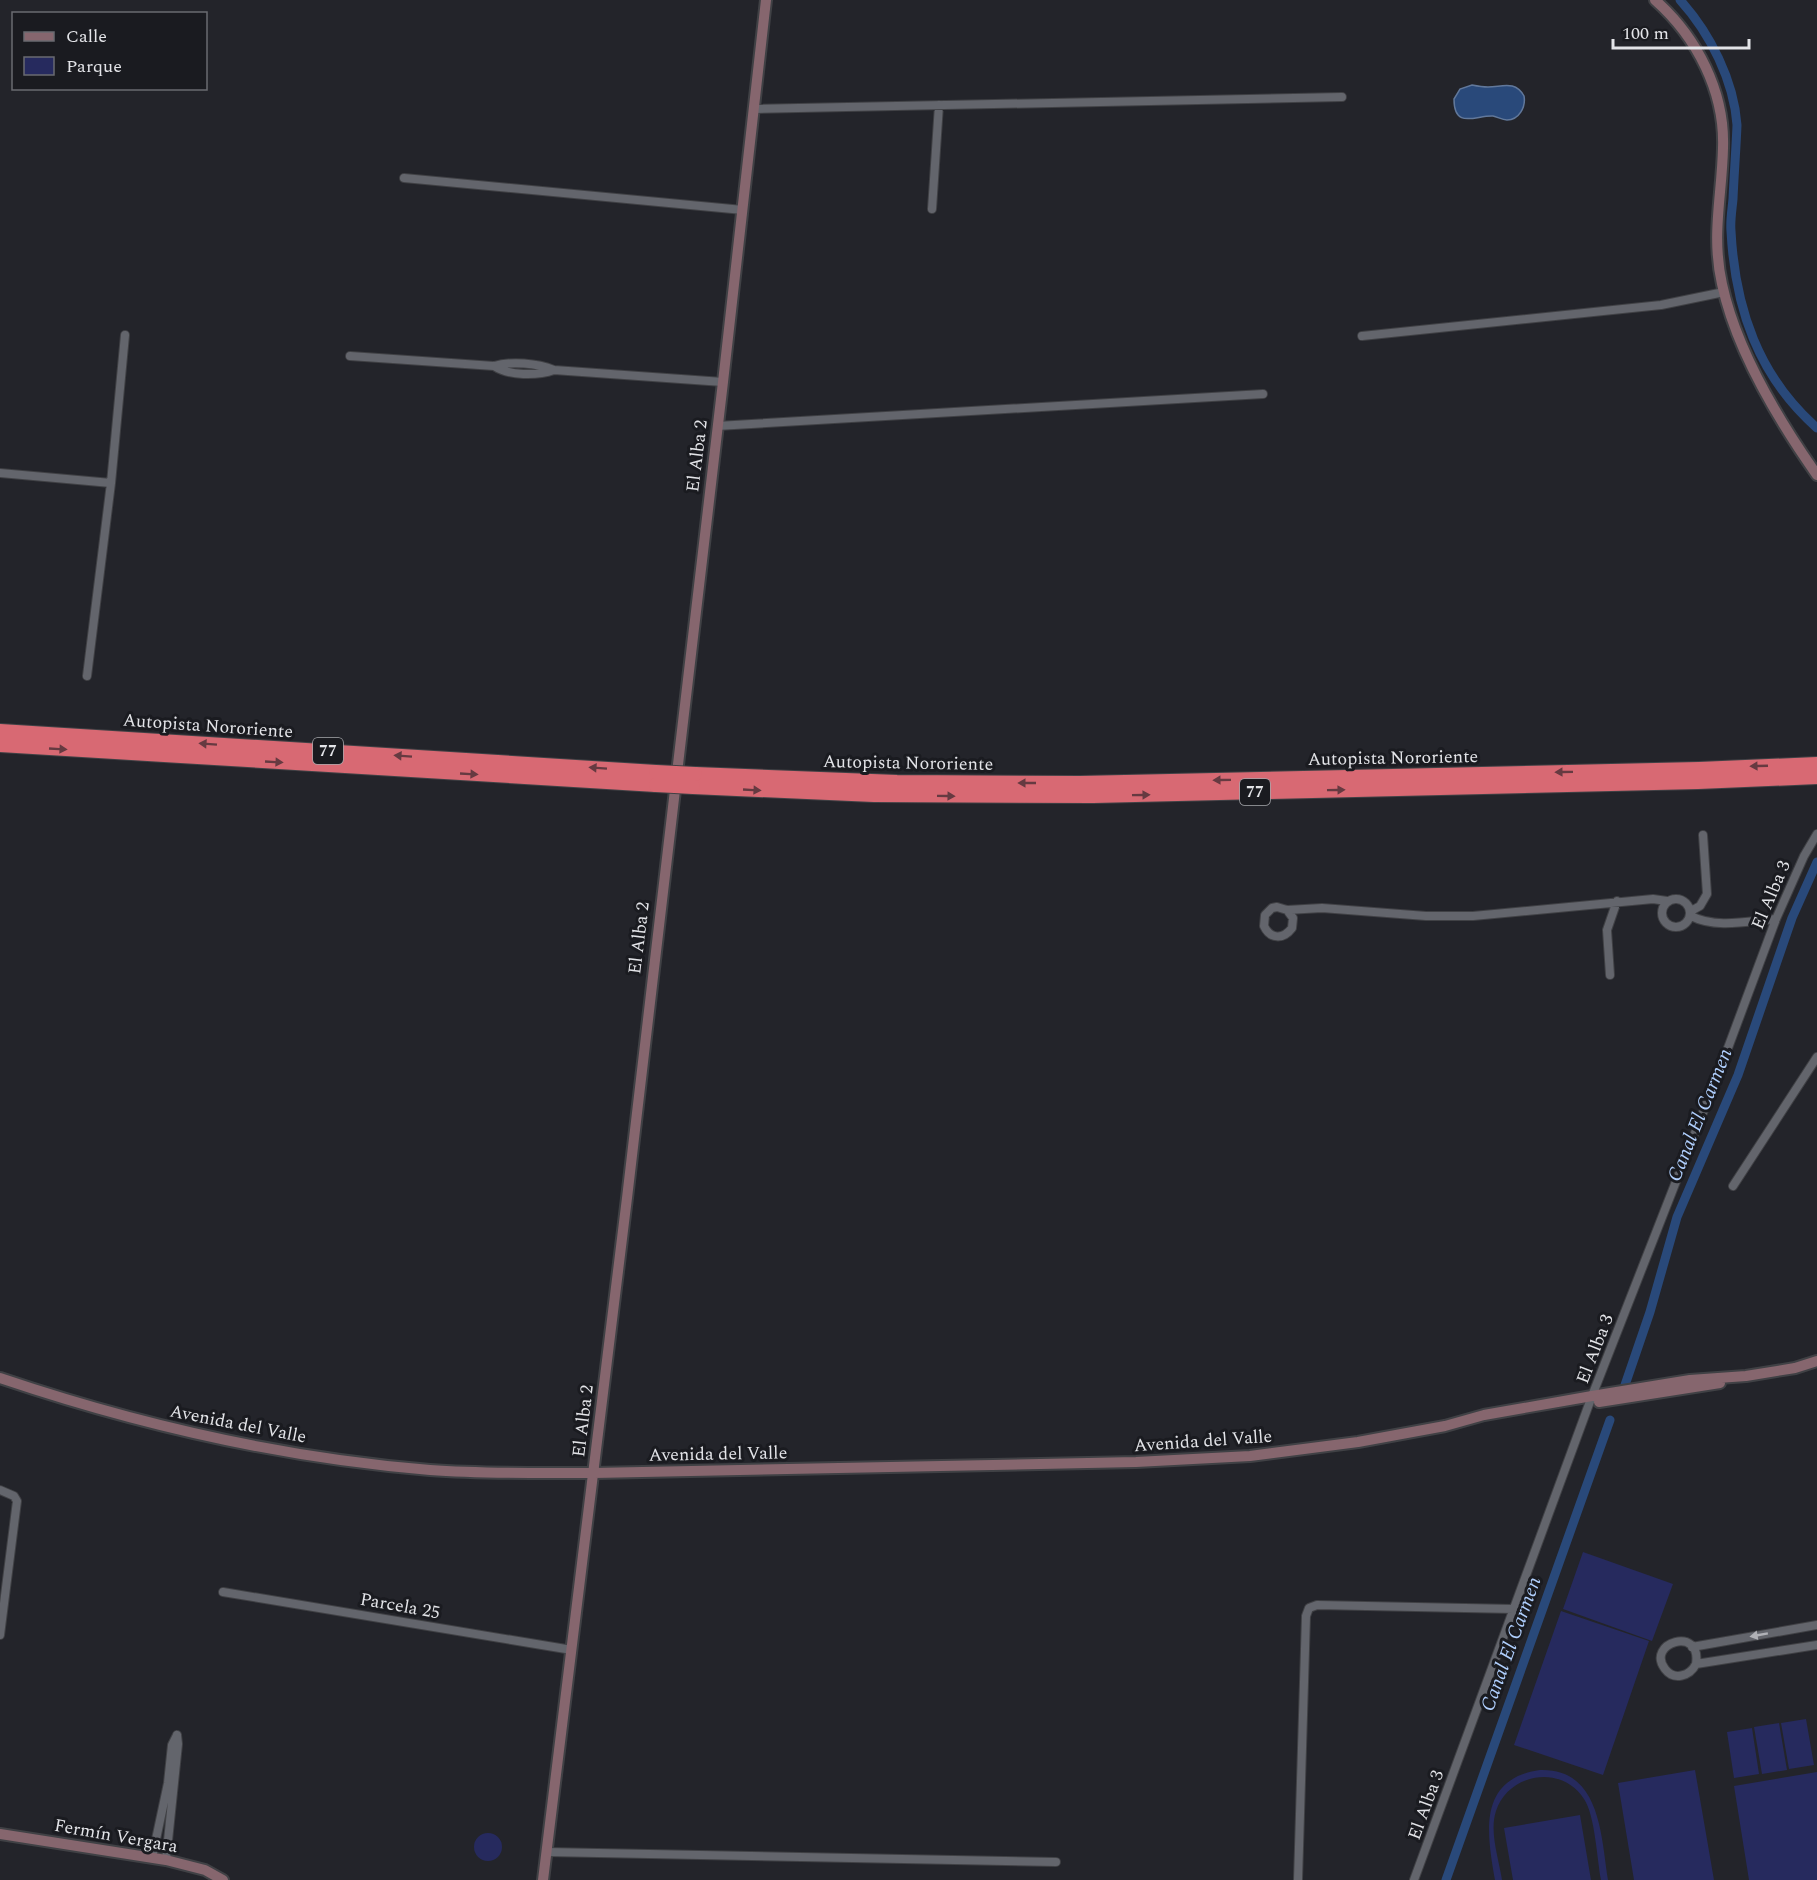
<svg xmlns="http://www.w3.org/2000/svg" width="1817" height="1880" font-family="Spectral,serif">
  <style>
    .green { fill: #262a5e }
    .water { fill: #29497a; stroke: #61789b; stroke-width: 1.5 }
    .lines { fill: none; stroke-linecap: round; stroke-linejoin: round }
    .canal { stroke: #29497a; stroke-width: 9 }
    .street-casing { stroke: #404145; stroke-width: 10 }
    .secondary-casing { stroke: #404145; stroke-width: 14 }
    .highway-casing { stroke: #404145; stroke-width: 16 }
    .street { stroke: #63656c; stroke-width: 8 }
    .secondary { stroke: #86666e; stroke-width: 10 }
    .highway { stroke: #d86973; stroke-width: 14 }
    .highway-bridge-casing { stroke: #404145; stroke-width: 16; stroke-linecap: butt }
    .highway-bridge { stroke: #d86973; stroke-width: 14 }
    .oneway { fill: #663a41 }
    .oneway2 { fill: #b0b1b6 }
    .labels { text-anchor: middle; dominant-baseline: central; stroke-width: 6; stroke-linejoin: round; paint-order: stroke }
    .shield { fill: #1a1b20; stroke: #a7a8ac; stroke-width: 1.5 }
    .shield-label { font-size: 16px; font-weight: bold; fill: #e3e4e8 }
    .street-label { font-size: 18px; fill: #e3e4e8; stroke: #1a1b20 }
    .water-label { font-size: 20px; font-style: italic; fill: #b0cffd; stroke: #1a1b20 }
  </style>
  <rect width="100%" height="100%" fill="#23242a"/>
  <path class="green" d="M1583,1552L1673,1584L1652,1641L1563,1609Z
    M1561,1611L1649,1641L1603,1775L1514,1745Z
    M1806,1719L1814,1765L1789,1769L1781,1723Z
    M1779,1723L1787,1770L1762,1774L1754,1727Z
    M1752,1728L1759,1774L1734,1778L1727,1732Z
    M1540,1770C1601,1768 1601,1837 1608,1880H1601C1597,1859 1595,1815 1584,1799C1562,1764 1508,1773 1496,1811C1489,1832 1499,1859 1502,1880H1495C1487,1834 1477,1779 1540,1770Z
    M1695,1770L1714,1880H1634L1618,1783Z
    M1817,1772V1880H1749L1734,1786Z
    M1580,1815L1591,1880H1513L1504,1828Z
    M474 1847a14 14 0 1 1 28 0a14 14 0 1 1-28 0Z"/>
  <path class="water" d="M1472,85C1477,86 1482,87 1488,87C1502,87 1515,80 1524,96C1526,107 1519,120 1507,120C1502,120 1498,117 1493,116C1476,115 1454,130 1454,99L1460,89Z"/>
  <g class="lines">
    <path class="canal" d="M1680,0C1710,33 1734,81 1737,125C1736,150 1734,175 1733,199C1732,210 1730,221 1731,231C1735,308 1758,376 1817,428
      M1625,1385L1650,1312L1677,1217L1738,1075L1792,918L1817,862
      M1446,1880L1610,1420"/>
    <g class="street-casing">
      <path id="street" d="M754,109L1342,97
        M404,178L743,210
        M932,209L939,105
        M1362,336L1661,305L1724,292
        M350,356L494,366C511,361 537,363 554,370L723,382
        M494,366C509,376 537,376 554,370
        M717,426L1263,394
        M0,473L111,483
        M87,676L111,483L125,335
        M1662 913a14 14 0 1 1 28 0a14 14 0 1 1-28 0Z
        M1287,910L1293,918L1292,928C1283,940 1270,939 1264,926L1265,915L1272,908L1277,907L1287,910L1322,908L1426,916H1473L1653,899L1667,901
        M1691,911L1700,906L1707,894L1703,835
        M1691,916C1716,929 1749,921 1776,919
        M1610,975L1607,930L1617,901
        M1733,1186L1817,1057
        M0,1490L14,1496L17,1501L0,1635
        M223,1592L572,1650
        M1692,1647L1817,1625
        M1696,1664C1702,1625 1645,1643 1665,1669C1674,1681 1690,1676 1696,1664L1817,1645
        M547,1852L1056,1862
        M152,1858L168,1783L172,1745L177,1735
        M166,1860L178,1744L177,1735
        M1298,1880L1306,1616L1309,1608L1317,1605L1514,1609
        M1414,1880L1592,1396L1722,1064L1776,919L1804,856L1817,834"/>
    </g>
    <g class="secondary-casing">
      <path id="secondary" d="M1655,0C1697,37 1725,92 1723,148C1722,196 1711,235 1722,284C1736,349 1779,421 1817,475
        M0,1378C139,1425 283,1458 430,1470C485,1474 539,1473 594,1473L1136,1462L1250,1456L1358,1442L1445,1426L1484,1415L1592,1396L1690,1380L1746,1376L1795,1368L1817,1361
        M1599,1402L1720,1383
        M0,1834L166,1860L205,1870L223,1880
        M543,1880L627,1198L723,382L766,0"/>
    </g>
    <g class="highway-casing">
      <path id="highway" d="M0,731L656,772
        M0,745L656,785
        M695,774L897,782L1080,783L1699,769L1817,764
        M693,787L874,795L1093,796L1698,782L1817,777"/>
    </g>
    <use href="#street" class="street"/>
    <use href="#secondary" class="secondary"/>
    <use href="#highway" class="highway"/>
    <g class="highway-bridge-casing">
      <path id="highway-bridge" d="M656,772L695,774
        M656,785L693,787"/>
    </g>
    <use href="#highway-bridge" class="highway-bridge"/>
  </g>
  <defs><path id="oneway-solid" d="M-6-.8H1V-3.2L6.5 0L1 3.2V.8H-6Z" transform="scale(1.5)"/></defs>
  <g class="oneway">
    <use href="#oneway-solid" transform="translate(208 744) rotate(-176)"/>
    <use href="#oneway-solid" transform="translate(58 749) rotate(3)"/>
    <use href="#oneway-solid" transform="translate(403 756) rotate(-176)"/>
    <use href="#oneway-solid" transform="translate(274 762) rotate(3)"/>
    <use href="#oneway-solid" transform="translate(1759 766) rotate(178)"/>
    <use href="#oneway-solid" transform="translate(598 768) rotate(-176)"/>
    <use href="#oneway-solid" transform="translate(1564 772) rotate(179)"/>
    <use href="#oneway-solid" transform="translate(469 774) rotate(3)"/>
    <use href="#oneway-solid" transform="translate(1222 780) rotate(179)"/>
    <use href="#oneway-solid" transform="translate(1027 783) rotate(180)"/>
    <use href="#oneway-solid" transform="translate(752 790) rotate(3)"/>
    <use href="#oneway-solid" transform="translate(1336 790) rotate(-1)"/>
    <use href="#oneway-solid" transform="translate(1141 795) rotate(-1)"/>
    <use href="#oneway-solid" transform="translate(946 796) rotate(1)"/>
  </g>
  <use class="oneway2" href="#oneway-solid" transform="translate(1759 1635) rotate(170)"/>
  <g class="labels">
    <g class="shield">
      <rect x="313" y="738" width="30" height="26" rx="4.5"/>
      <rect x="1240" y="779" width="30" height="26" rx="4.5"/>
    </g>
    <g class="shield-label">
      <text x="328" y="751">77</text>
      <text x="1255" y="792">77</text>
    </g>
    <g class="street-label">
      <text transform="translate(697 456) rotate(-83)">El Alba 2</text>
      <text transform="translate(208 726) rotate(4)">Autopista Nororiente</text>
      <text transform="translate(1393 758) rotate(-1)">Autopista Nororiente</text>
      <text transform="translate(908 763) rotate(1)">Autopista Nororiente</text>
      <text transform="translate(1771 895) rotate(-67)">El Alba 3</text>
      <text transform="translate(639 938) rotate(-83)">El Alba 2</text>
      <text transform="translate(1595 1349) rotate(-69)">El Alba 3</text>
      <text transform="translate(583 1421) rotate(-83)">El Alba 2</text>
      <text transform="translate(238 1424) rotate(11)">Avenida del Valle</text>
      <text transform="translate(1203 1441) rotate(-4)">Avenida del Valle</text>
      <text transform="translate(718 1454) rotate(-1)">Avenida del Valle</text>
      <text transform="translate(400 1606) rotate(10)">Parcela 25</text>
      <text transform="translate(1426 1805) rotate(-70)">El Alba 3</text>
      <text transform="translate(116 1836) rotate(10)">Fermín Vergara</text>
    </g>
    <g class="water-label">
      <text transform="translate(1700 1115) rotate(-68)">Canal El Carmen</text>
      <text transform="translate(1511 1644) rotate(-70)">Canal El Carmen</text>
    </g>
  </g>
  <rect x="12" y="12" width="195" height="78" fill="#1a1b20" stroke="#6a6b70" stroke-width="1.5"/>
  <rect x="24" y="32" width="30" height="9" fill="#86666e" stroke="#6a6b70" stroke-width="1.5"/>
  <text x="66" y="42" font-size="18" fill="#e3e4e8">Calle</text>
  <rect x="24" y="57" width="30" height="18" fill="#262a5e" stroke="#6a6b70" stroke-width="1.5"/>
  <text x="66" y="72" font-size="18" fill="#e3e4e8">Parque</text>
  <path d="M1613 39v9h136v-9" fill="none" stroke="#e3e4e8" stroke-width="3"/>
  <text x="1622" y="39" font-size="18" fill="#e3e4e8" stroke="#1a1b20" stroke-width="4.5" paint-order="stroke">100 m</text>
</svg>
